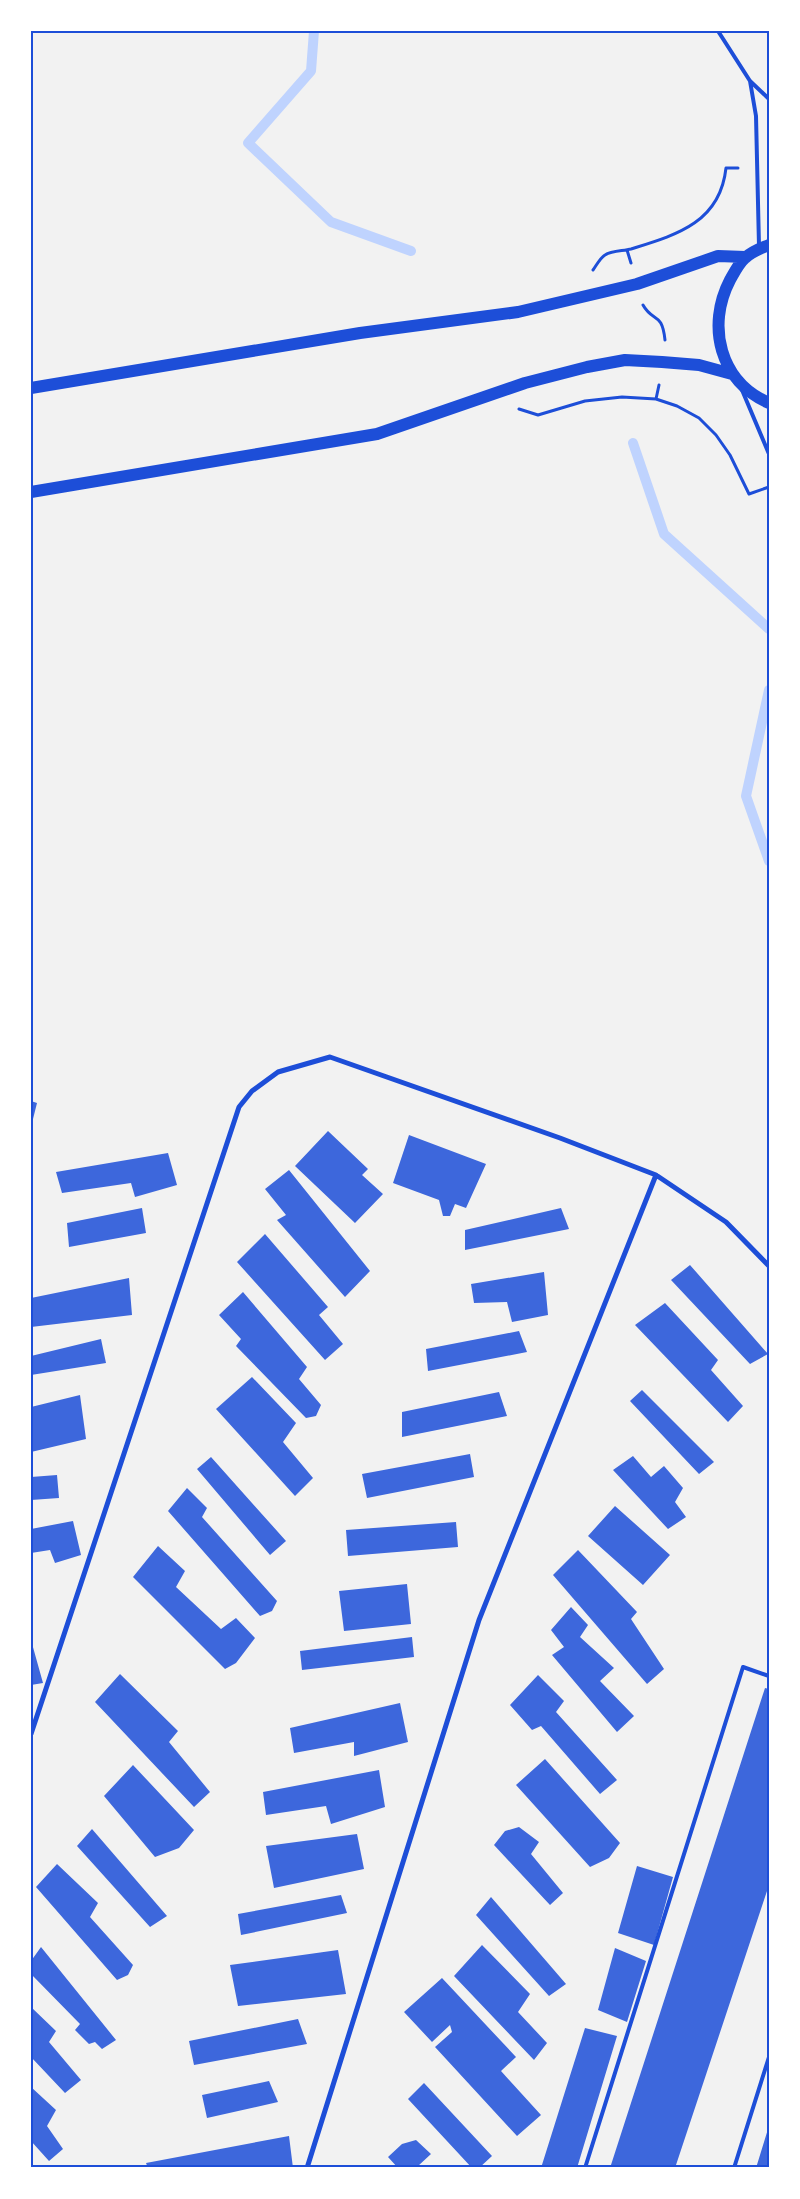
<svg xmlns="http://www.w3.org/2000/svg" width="800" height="2199" font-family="'Fira Sans Condensed',sans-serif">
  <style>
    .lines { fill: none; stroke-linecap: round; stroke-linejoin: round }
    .stream { stroke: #bfd3fe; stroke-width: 10 }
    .building { fill: #3d67dc }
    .path { stroke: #1d4ed8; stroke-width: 3 }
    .service { stroke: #1d4ed8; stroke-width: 4 }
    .minor { stroke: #1d4ed8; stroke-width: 5 }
    .primary { stroke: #1d4ed8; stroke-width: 12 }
    .neatline { fill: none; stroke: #1d4ed8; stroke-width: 2 }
  </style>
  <rect width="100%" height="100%" fill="#f2f2f2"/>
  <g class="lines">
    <path class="stream" d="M314,31L311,71L248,143L331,222L411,251
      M633,443L664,534L769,629
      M769,690L746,796L769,861"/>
  </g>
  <path class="building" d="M31,1101L37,1103L32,1123H31Z
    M328,1131L368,1169L362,1175L383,1194L355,1223L295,1166Z
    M409,1135L486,1164L466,1208L455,1204L450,1216H443L439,1200L393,1183Z
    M168,1153L177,1185L135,1197L131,1183L62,1193L56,1172Z
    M289,1170L370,1271L345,1297L277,1220L286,1215L265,1189Z
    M142,1208L146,1233L69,1247L67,1223Z
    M561,1208L569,1229L465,1250V1230Z
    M265,1234L328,1307L319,1315L343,1344L325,1360L237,1262Z
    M690,1265L768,1354L750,1364L671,1280Z
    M544,1272L548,1315L512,1322L507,1302L474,1303L471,1284Z
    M129,1278L132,1315L31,1327V1298Z
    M243,1292L307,1367L299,1379L321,1405L316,1416L306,1418L236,1346L241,1339L219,1315Z
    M665,1303L718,1360L711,1370L743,1406L728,1422L635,1325Z
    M519,1331L527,1352L428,1371L426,1349Z
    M101,1339L106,1363L31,1375V1356Z
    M252,1377L296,1423L283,1442L313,1478L295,1496L216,1409Z
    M642,1390L714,1462L699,1474L630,1401Z
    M499,1392L507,1416L402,1437V1412Z
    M80,1395L86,1439L31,1452V1407Z
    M470,1454L474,1477L367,1498L362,1474Z
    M633,1456L651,1477L664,1466L683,1488L675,1502L686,1517L668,1529L613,1470Z
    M211,1457L286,1541L270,1555L197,1469Z
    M57,1475L59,1498L31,1500V1477Z
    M187,1488L207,1508L202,1517L277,1601L272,1611L260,1616L168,1511Z
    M615,1506L670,1555L643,1585L588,1536Z
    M73,1521L81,1555L55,1563L50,1550L31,1553V1529Z
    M456,1522L458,1547L348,1556L346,1530Z
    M158,1546L185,1571L176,1587L221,1629L236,1618L255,1638L236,1663L225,1669L133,1577Z
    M578,1550L637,1612L631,1619L664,1669L647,1684L553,1575Z
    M407,1584L411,1624L344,1631L339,1591Z
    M571,1607L588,1625L580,1637L614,1668L600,1681L634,1716L617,1732L552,1655L564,1647L551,1630Z
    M412,1637L414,1657L302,1670L300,1651Z
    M31,1640L43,1683L31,1685Z
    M120,1674L178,1731L169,1742L210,1792L194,1807L95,1702Z
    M538,1675L564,1701L556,1712L617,1780L600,1794L541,1726L532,1730L510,1705Z
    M765,1688L769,1689V1885L675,2168H610Z
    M400,1703L408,1742L354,1756V1742L294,1753L290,1728Z
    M545,1759L620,1843L609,1858L590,1867L516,1785Z
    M133,1765L194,1830L179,1848L155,1857L104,1796Z
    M379,1770L385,1807L331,1824L326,1806L266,1815L263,1792Z
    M519,1827L539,1842L531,1854L563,1893L550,1905L494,1845L505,1831Z
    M92,1829L167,1916L150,1927L77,1846Z
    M357,1834L364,1869L274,1888L266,1846Z
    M57,1864L98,1903L90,1917L133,1965L128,1975L117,1980L36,1887Z
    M637,1866L673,1877L654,1945L618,1933Z
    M341,1895L347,1913L241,1935L238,1914Z
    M491,1897L566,1984L549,1996L476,1915Z
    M482,1945L530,1994L518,2012L547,2043L534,2060L454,1976Z
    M41,1947L116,2040L102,2049L95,2042L89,2044L75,2030L80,2024L31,1974V1961Z
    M615,1948L646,1961L627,2022L598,2010Z
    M338,1950L346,1994L238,2006L230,1965Z
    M442,1978L516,2057L501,2071L541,2115L517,2136L435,2047L452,2032L450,2025L432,2042L404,2012Z
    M31,2007L56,2031L49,2042L81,2080L65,2093L31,2057Z
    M298,2019L307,2044L194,2065L189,2041Z
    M585,2028L617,2036L577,2168H541Z
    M269,2081L278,2102L207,2118L202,2095Z
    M424,2083L492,2156L479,2168H472L408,2099Z
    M31,2087L56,2110L47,2126L63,2149L49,2161L31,2141Z
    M768,2129L769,2168H756Z
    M289,2136L293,2168H148L146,2163Z
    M416,2140L431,2154L418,2166L419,2168H398L388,2157L402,2144Z"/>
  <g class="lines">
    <path class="path" d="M627,250L631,263
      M593,270C596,266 600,258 605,255C611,251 623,251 631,249C676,235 720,223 726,168H738
      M643,305C653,323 662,311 665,340
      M656,399L659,385
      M519,409L538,415L585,401L622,397L656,399L677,406L699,418L716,435L730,455L749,494L769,487"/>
    <path class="service" d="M718,31L750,81L769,99
      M750,81L756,116L759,246
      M742,390L769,454
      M585,2168L743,1667L769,1676
      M734,2168L769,2057"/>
    <path class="minor" d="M31,1734L239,1107L252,1091L278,1072L330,1057L560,1138L656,1175L726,1222L769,1266
      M307,2168L479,1620L656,1175"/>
    <path class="primary" d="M769,245C761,248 751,252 745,258C739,263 734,273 730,280C706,326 720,382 769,403
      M31,388L360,333L518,312L637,284L718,256L745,257
      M31,492L377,434L525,383L587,367L625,360L662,362L699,365L732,374"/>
  </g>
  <rect width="800" height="2199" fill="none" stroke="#ffffff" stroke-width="65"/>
  <rect x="32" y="32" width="736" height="2134" class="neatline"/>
</svg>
